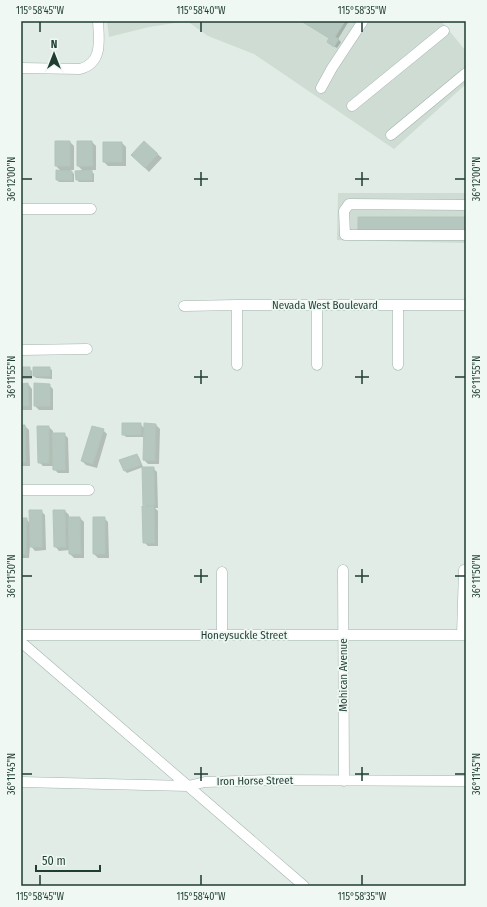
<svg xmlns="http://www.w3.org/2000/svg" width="487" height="907" font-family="'Fira Sans Condensed',sans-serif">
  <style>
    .built { fill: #cedcd4 }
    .shadow { fill: #0003 }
    .building { fill: #b5c7be; stroke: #b2c6bc }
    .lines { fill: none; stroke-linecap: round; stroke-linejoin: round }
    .minor-casing { stroke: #a2b4ac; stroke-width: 11 }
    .minor { stroke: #fff; stroke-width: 10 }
    .ticks { fill: none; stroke: #1f3d33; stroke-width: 1.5 }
    .labels { text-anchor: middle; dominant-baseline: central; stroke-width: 3.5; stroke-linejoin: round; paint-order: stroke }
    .street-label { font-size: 11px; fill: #1f3d33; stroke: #f0f8f4 }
    .neatline { fill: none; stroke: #1f3d33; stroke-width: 1.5 }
    .ticks-label { font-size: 10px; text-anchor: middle; fill: #1f3d33 }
  </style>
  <rect width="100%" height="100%" fill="#e0ece5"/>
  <path class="built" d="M107,21H441L466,51V84L394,149L254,54L208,36L187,21L149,27L109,37Z
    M338,193H466V243L337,240Z"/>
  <path class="shadow" d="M303,21H349L338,39L341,42L337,48L330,44L334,40Z
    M56,142H70L74,146V170H70L74,174V182H59L57,180L61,171L56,166Z
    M92,142L96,146V170H90L94,174V182H79L77,180L84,172L78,166Z
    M144,142L162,158L149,172L132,155Z
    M122,143L126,147V166H108L104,162Z
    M21,368H29L32,371V379H21Z
    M49,368L52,370V379L36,378L34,376Z
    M28,384L32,389V410H21V385Z
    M49,385L53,389V410H39L35,406Z
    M140,424L145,429L156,425L160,429L159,464H148L144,460L145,437H126L123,434Z
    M21,426H25L29,430L30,466H21Z
    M49,427L53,431V434H64L68,438L69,473H58L54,469V466H43L39,462Z
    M103,430L107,434L97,468L86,465L82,461Z
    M137,455L139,457L143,467L127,473L125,471L121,461Z
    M153,468L157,472L158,508H155L158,511V546H148L144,542L146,507L144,504Z
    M41,511L45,515L46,550L35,551L30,545L29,558H21V519H26L30,523Z
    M65,511L69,515V518H80L84,522V558H74L70,554V550L59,551L55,546Z
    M104,518L108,522L109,558H98L94,554Z"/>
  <path class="building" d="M301,21H345L335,37L339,39L334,47L327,42L329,38Z
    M55,141H70V166H55Z
    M77,141H92L93,166H77Z
    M144,141L158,154L145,168L131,155Z
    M103,142H122V162H103Z
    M56,170L72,171V180H56Z
    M92,170V180H76L75,171Z
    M358,217H466V233H358Z
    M21,367H30V377H21Z
    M33,367H50V376H33Z
    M28,383L29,406H21V384Z
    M34,383L50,384V406H34Z
    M122,423H141V435H122Z
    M144,423L156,424L155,461L143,460Z
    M21,425H25L26,462L21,463Z
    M37,426H49V463H38Z
    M92,426L104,429L93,464L81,461Z
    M52,433H65V470H53Z
    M137,454L141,465L124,471L119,460Z
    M142,467H154L155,505H143Z
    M142,506H154L155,543H143Z
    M29,510H42V547H30Z
    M53,510H65L66,547H54Z
    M68,517H80L81,554H69Z
    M93,517H105V554H93Z
    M21,518H27L26,555L21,554Z"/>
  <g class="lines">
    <g class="minor-casing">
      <path id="minor" d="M21,68L80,69C103,63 99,40 98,21
        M321,88L332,68L363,21
        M352,106L444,31
        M391,135L466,73
        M466,205L349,204L344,211L345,235H466
        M21,209H91
        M237,305V365
        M317,305V365
        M398,305V365
        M184,306L237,305H466
        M21,350L87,349
        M21,490H89
        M343,570L344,781
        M21,635H466
        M222,635V572
        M462,635L464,570
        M21,642L304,886
        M21,782L188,786L205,782L272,780L466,781"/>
    </g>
    <use href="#minor" class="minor"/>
  </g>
  <path class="ticks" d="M40,22V32M201,22V32M362,22V32M201,172V186M362,172V186M22,179H32M194,179H208M355,179H369M455,179H465M201,370V384M362,370V384M22,377H32M194,377H208M355,377H369M455,377H465M201,569V583M362,569V583M22,576H32M194,576H208M355,576H369M455,576H465M201,767V781M362,767V781M22,774H32M194,774H208M355,774H369M455,774H465M40,875V885M201,875V885M362,875V885"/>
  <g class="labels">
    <g class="street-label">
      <text x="325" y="305">Nevada West Boulevard</text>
      <text x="244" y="635">Honeysuckle Street</text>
      <text transform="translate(343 675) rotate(-90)">Mohican Avenue</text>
      <text transform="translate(255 781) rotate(-1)">Iron Horse Street</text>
    </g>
  </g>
  <rect width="487" height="907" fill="none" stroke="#f0f8f4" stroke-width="44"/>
  <g transform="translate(54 54)" stroke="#f0f8f4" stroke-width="3" paint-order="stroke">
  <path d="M0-3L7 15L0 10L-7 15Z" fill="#1f3d33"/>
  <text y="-6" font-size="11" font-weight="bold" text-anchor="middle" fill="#1f3d33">N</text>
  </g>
  <path d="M36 865v6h64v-6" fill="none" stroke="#1f3d33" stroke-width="2"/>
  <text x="42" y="865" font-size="12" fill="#1f3d33" stroke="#f0f8f4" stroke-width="3" paint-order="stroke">50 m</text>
  <rect x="22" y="22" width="443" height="863" class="neatline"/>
  <g class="ticks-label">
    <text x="40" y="14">115°58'45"W</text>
    <text x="201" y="14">115°58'40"W</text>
    <text x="362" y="14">115°58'35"W</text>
    <text transform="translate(11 179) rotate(-90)" y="4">36°12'00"N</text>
    <text transform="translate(476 179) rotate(-90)" y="4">36°12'00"N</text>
    <text transform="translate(11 377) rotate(-90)" y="4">36°11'55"N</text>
    <text transform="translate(476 377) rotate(-90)" y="4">36°11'55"N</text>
    <text transform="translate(11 576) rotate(-90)" y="4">36°11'50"N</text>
    <text transform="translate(476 576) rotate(-90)" y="4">36°11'50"N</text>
    <text transform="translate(11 774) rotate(-90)" y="4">36°11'45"N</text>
    <text transform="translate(476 774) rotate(-90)" y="4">36°11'45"N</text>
    <text x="40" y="900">115°58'45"W</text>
    <text x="201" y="900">115°58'40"W</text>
    <text x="362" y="900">115°58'35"W</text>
  </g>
</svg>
